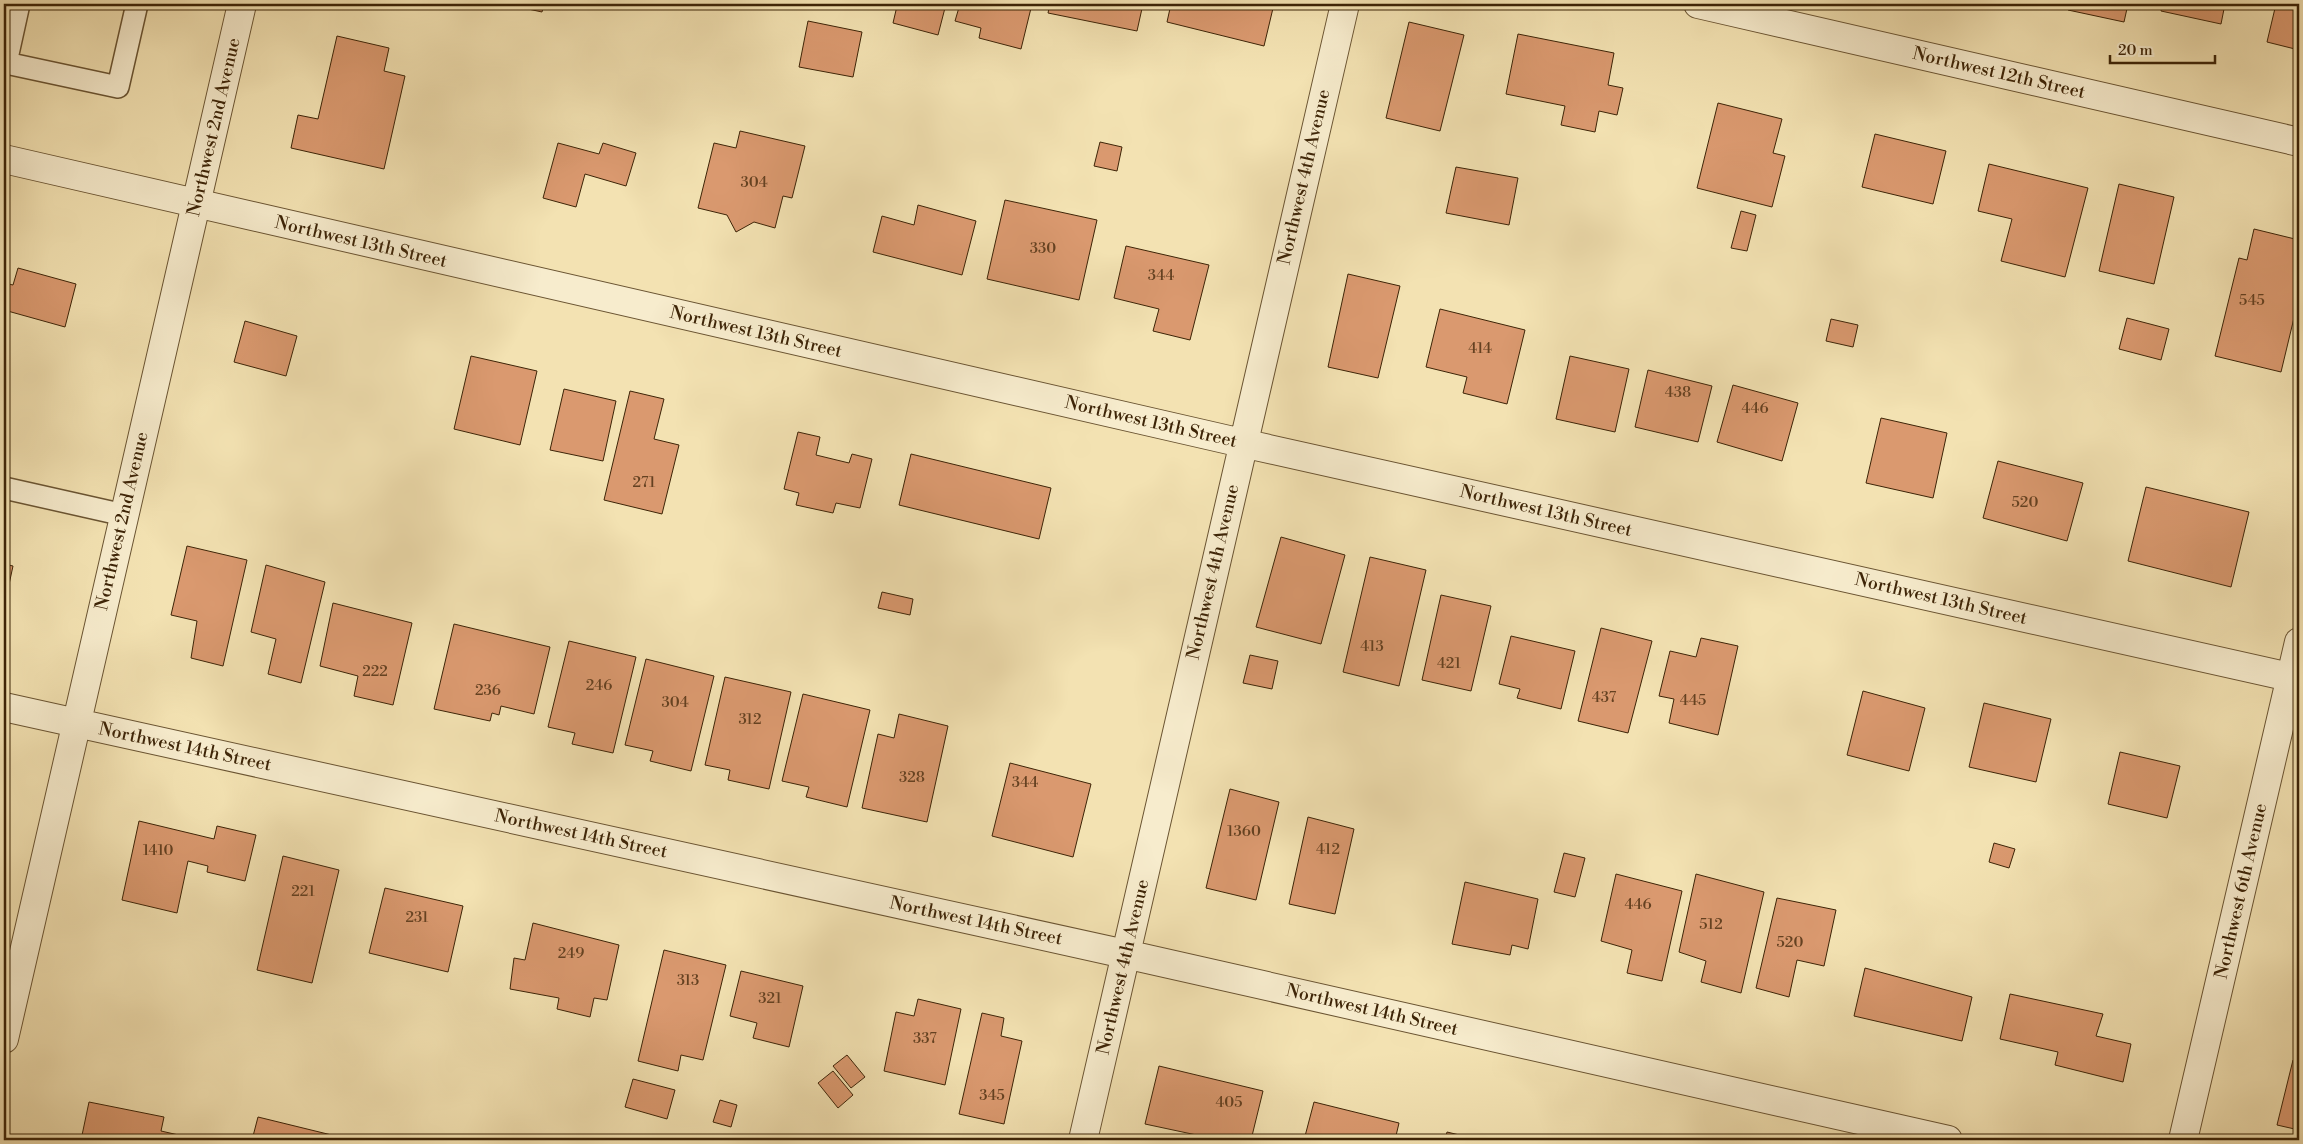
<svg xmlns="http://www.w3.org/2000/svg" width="2303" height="1144" font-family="'Libre Bodoni',serif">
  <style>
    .building { fill: #da996f; stroke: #3d2407 }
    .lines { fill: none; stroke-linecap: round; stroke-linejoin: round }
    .service-casing { stroke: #6a5432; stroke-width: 24 }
    .minor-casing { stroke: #6a5432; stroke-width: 30 }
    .tertiary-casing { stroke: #6a5432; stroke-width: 30 }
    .service { stroke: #f7eccd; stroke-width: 21 }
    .minor { stroke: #f7eccd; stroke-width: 28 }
    .tertiary { stroke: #f7eccd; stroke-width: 28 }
    .labels { text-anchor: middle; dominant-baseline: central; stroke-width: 5; stroke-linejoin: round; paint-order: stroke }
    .number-label { font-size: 15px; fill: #644121 }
    .street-label { font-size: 18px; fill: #3d2407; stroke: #f7eccd }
  </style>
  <rect width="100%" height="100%" fill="#f3e2b2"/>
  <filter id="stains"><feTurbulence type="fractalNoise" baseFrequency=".004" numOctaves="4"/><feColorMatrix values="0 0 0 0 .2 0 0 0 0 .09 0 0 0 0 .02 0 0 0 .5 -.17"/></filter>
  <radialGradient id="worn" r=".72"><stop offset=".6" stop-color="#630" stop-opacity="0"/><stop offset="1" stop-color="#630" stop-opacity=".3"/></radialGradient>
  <path class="building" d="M505,4H544L542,12Z
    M888,4H946L938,35L893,23L897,6Z
    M960,4H1032L1021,49L979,38L981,28L955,21Z
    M1050,4H1143L1137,31L1048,13Z
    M1171,4H1274L1264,46L1167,22Z
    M2069,4H2128L2124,22L2068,10Z
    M2162,4H2225L2221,24L2161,11Z
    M2276,4H2299V50L2267,42Z
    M808,21L862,32L853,77L799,67Z
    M1409,22L1464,35L1440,131L1386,118Z
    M1518,34L1614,53L1608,85L1623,88L1617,115L1599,111L1595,132L1561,125L1565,106L1506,94Z
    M337,36L389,48L384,71L405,76L384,169L291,148L298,115L318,119Z
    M1718,103L1782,119L1773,153L1785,156L1772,207L1697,188Z
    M740,131L805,146L792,198L783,196L775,228L754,222L736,232L727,215L698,208L714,143L736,148Z
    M1875,134L1946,151L1933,204L1862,187Z
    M1100,142L1122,147L1117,171L1094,166Z
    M558,143L599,154L603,143L636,153L626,186L585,174L576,207L543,198Z
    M1989,164L2088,188L2065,277L2001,261L2012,219L1978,211Z
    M1456,167L1518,178L1509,225L1446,213Z
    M2119,184L2174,197L2154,284L2099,271Z
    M1005,200L1097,220L1079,300L987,279Z
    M918,205L976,221L962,275L873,252L882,216L914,225Z
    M1741,211L1756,215L1747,251L1731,248Z
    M2254,229L2299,240V297L2281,372L2215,356L2239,258L2247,260Z
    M1126,246L1209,265L1190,340L1153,331L1159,309L1114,298Z
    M18,268L76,284L65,327L4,310V283L13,285Z
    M1348,274L1400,286L1378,378L1328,367Z
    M1440,309L1525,330L1507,404L1463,393L1467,377L1426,367Z
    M2127,318L2169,329L2161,360L2119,349Z
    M1831,319L1858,325L1853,347L1826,341Z
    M245,321L297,336L286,376L234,362Z
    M471,356L537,371L520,445L454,429Z
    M1570,356L1629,369L1615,432L1556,419Z
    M1648,370L1712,386L1698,442L1635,427Z
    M1733,385L1798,403L1782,461L1717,442Z
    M564,389L616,401L603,461L550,450Z
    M630,391L664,399L654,439L679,445L662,514L604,500Z
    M1881,418L1947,433L1933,498L1866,483Z
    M798,432L820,437L816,455L849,463L852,454L872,459L860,508L836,503L833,513L796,505L799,493L784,489Z
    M911,454L1051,488L1039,539L899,505Z
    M1998,461L2083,483L2067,541L1983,518Z
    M2146,487L2249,512L2231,587L2128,561Z
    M1281,537L1345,555L1321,644L1256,627Z
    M187,546L247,560L223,666L191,658L197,621L171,615Z
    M1370,557L1426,570L1399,686L1343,672Z
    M4,564L13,566L5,603L4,602Z
    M266,565L325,582L301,683L268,674L276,639L251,632Z
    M882,592L913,599L910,615L878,608Z
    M1441,595L1491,606L1471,691L1422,680Z
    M333,603L412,623L393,705L354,696L358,676L320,666Z
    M454,624L550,647L534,714L501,706L499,715L492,713L490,721L434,709Z
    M1601,628L1652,641L1628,733L1578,721Z
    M1511,636L1575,651L1561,709L1517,698L1520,689L1499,684Z
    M1701,638L1738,646L1718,735L1669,723L1674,699L1659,696L1670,651L1696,657Z
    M569,641L636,657L613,753L572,744L575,733L548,727Z
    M1250,655L1278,661L1272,689L1243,683Z
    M646,659L714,676L691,771L650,761L653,751L625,745Z
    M725,677L791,692L769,789L728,780L730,770L705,765Z
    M1863,691L1925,708L1909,771L1847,755Z
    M803,694L870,710L847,807L806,797L809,787L782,781Z
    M1984,703L2051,719L2036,782L1969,767Z
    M899,714L948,726L927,822L862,808L878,734L894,738Z
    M2120,752L2180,766L2167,818L2108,804Z
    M1010,763L1091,784L1073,857L992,836Z
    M1230,789L1279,802L1256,900L1206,888Z
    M1308,817L1354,829L1335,914L1289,904Z
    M139,821L214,839L217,826L256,835L245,881L207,872L208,866L188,861L177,913L122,900Z
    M1994,843L2015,849L2009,868L1989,862Z
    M1564,853L1585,858L1575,897L1554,892Z
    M283,856L339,870L312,983L257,970Z
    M1616,874L1682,891L1662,981L1627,973L1632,950L1601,941Z
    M1696,874L1764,892L1741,993L1701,982L1706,961L1679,952Z
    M1465,882L1538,899L1528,949L1512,945L1510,955L1452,944Z
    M385,888L463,906L448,972L369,953Z
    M1777,898L1836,910L1824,966L1797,960L1789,997L1756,988Z
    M533,923L619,945L607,1000L594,998L590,1017L557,1009L559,998L510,989L514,958L525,960Z
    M664,950L726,965L703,1060L681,1055L678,1071L638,1061Z
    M1865,968L1972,997L1962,1041L1854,1016Z
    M741,971L803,986L789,1047L753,1038L757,1023L730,1016Z
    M2010,994L2103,1014L2096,1036L2131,1044L2123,1082L2055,1065L2058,1052L2000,1039Z
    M918,999L961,1009L945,1085L884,1071L896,1012L914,1016Z
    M982,1013L1004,1018L1001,1036L1022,1041L1004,1124L959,1114Z
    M847,1055L865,1077L851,1088L833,1066Z
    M2293,1060L2299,1061V1130L2277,1125Z
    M1159,1066L1263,1091L1251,1140H1220L1145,1124Z
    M833,1071L853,1095L838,1108L818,1083Z
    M633,1079L675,1090L667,1119L625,1107Z
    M720,1100L737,1105L731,1127L713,1122Z
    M89,1102L164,1117L161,1131L183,1136L182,1140H81Z
    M1314,1102L1399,1123L1395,1140H1304Z
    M258,1117L352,1140H252Z
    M1447,1132L1480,1140H1445Z"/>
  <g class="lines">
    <g class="service-casing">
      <path id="service" d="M19,4L6,63L118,87L137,4
        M4,488L124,515"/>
    </g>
    <g class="minor-casing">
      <path id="minor" d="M1698,4L2299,142
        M4,159L1242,443L2299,679
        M4,707L1125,954L1948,1140
        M4,1039L242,4
        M1083,1140L1345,4"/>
    </g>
    <g class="tertiary-casing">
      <path id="tertiary" d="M2183,1140L2299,642"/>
    </g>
    <use href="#service" class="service"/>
    <use href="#minor" class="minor"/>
    <use href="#tertiary" class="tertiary"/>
  </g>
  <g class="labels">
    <g class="number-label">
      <text x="754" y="182">304</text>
      <text x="1043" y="248">330</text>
      <text x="1161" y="275">344</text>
      <text x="2252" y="300">545</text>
      <text x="1480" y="348">414</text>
      <text x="1678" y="392">438</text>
      <text x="1755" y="408">446</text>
      <text x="644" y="482">271</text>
      <text x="2025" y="502">520</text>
      <text x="1372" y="646">413</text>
      <text x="1449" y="663">421</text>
      <text x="375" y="671">222</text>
      <text x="599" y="685">246</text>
      <text x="488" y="690">236</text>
      <text x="1604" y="697">437</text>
      <text x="1693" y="700">445</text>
      <text x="675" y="702">304</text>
      <text x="750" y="719">312</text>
      <text x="912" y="777">328</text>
      <text x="1025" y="782">344</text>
      <text x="1244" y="831">1360</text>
      <text x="1328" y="849">412</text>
      <text x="158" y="850">1410</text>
      <text x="303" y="891">221</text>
      <text x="1638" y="904">446</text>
      <text x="417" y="917">231</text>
      <text x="1711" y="924">512</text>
      <text x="1790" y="942">520</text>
      <text x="571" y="953">249</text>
      <text x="688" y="980">313</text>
      <text x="770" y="998">321</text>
      <text x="925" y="1038">337</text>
      <text x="992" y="1095">345</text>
      <text x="1229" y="1102">405</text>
    </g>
    <g class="street-label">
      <text transform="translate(1999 73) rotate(13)">Northwest 12th Street</text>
      <text transform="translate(214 127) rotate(-77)">Northwest 2nd Avenue</text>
      <text transform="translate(1304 177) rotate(-77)">Northwest 4th Avenue</text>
      <text transform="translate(361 242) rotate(13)">Northwest 13th Street</text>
      <text transform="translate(756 332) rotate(13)">Northwest 13th Street</text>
      <text transform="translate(1151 422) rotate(13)">Northwest 13th Street</text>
      <text transform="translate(1546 511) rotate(13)">Northwest 13th Street</text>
      <text transform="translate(122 521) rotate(-77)">Northwest 2nd Avenue</text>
      <text transform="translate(1213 572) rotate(-77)">Northwest 4th Avenue</text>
      <text transform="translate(1941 599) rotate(13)">Northwest 13th Street</text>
      <text transform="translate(185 747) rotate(12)">Northwest 14th Street</text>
      <text transform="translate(581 834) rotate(12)">Northwest 14th Street</text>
      <text transform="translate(2241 891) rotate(-77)">Northwest 6th Avenue</text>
      <text transform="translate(976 921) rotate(12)">Northwest 14th Street</text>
      <text transform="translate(1123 967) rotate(-77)">Northwest 4th Avenue</text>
      <text transform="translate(1372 1010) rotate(13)">Northwest 14th Street</text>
    </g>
  </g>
  <rect width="2303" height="1144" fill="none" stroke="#f3e2b2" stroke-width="20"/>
  <rect x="5" y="5" width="2293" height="1134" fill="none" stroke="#3d2407" stroke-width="2.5"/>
  <rect x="10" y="10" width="2283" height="1124" fill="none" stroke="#3d2407"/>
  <path d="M2110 55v8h105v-8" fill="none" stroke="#3d2407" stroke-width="2.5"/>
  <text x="2118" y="55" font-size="15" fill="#3d2407" stroke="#f7eccd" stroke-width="4" paint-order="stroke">20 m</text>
  <rect width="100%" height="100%" filter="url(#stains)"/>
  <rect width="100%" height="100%" fill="url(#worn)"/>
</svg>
